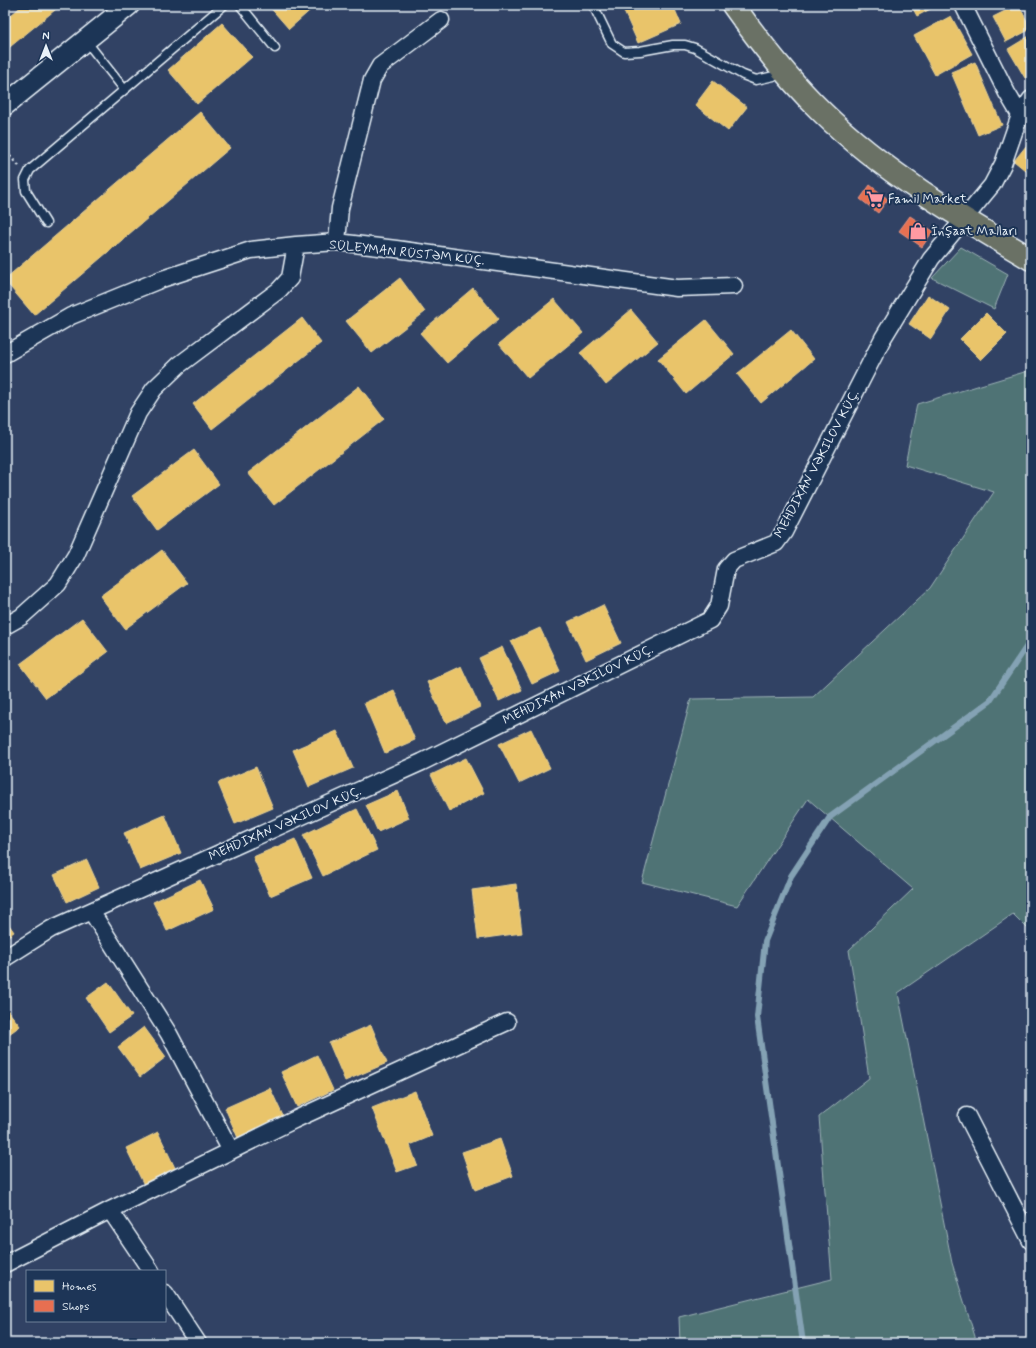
<svg xmlns="http://www.w3.org/2000/svg" width="1036" height="1348" font-family="Mynerve,sans-serif">
  <style>
    .green { fill: #507374; stroke: #9cb2b6 }
    .homes { fill: #e9c46a; stroke: #e9d295 }
    .shops { fill: #e76f51; stroke: #e79683 }
    .lines { fill: none; stroke-linecap: round; stroke-linejoin: round }
    .stream { stroke: #84a2b4; stroke-width: 6 }
    .service-casing { stroke: #e8f1f8; stroke-width: 11 }
    .minor-casing { stroke: #e8f1f8; stroke-width: 19 }
    .tertiary-casing { stroke: #e8f1f8; stroke-width: 23 }
    .primary-casing { stroke: #e8f1f8; stroke-width: 25 }
    .path { stroke: #e8f1f8; stroke-width: 2.5; stroke-dasharray: 3 3; stroke-linecap: butt }
    .service { stroke: #1d3557; stroke-width: 8 }
    .minor { stroke: #1d3557; stroke-width: 16 }
    .tertiary { stroke: #1d3557; stroke-width: 20 }
    .primary { stroke: #6b7165; stroke-width: 22 }
    .labels { text-anchor: middle; dominant-baseline: central; stroke-width: 4; stroke-linejoin: round; paint-order: stroke }
    .poi-label { font-size: 13px; fill: #e8f1f8; stroke: #1d3557; text-anchor: start }
    .street-label { font-size: 13px; fill: #e8f1f8; stroke: #1d3557 }
  </style>
  <rect width="100%" height="100%" fill="#314264"/>
  <filter id="ink" filterUnits="userSpaceOnUse"><feTurbulence type="fractalNoise" baseFrequency=".025" numOctaves="2"/><feDisplacementMap in="SourceGraphic" scale="8" xChannelSelector="R" yChannelSelector="G"/><feConvolveMatrix kernelMatrix="1 2 1 2 8 2 1 2 1" color-interpolation-filters="sRGB"/></filter>
  <g filter="url(#ink)">
    <path class="green" d="M961,247L1008,274L994,309L932,278Z
      M1031,370V932L1013,914L898,993L952,1263L977,1343H680L679,1317L832,1279L819,1117L869,1078L849,950L913,889L808,799L737,906L642,882L691,699L813,697L930,588L994,492L905,465L917,404Z"/>
    <path class="homes" d="M23,5H61L5,51V20Z
      M268,5H316L289,29Z
      M621,5H673L681,24L638,43Z
      M911,5H938L917,16Z
      M1017,5H1019L1031,29L1006,42L993,17Z
      M951,16L972,54L935,75L914,36Z
      M222,23L252,57L197,104L168,70Z
      M1031,35V75L1025,78L1008,49Z
      M975,62L1002,125L978,135L951,72Z
      M713,81L747,107L728,131L695,105Z
      M200,112L230,148L34,315L5,281V279Z
      M1031,140V175L1014,161Z
      M400,278L425,312L372,353L346,321Z
      M473,288L499,319L447,363L420,333Z
      M928,295L950,310L931,339L909,324Z
      M554,299L583,333L528,378L499,344Z
      M631,310L658,342L606,385L580,353Z
      M986,313L1007,334L981,360L960,339Z
      M302,318L321,343L212,429L193,404Z
      M706,320L734,354L686,394L658,359Z
      M791,330L814,359L761,403L737,374Z
      M359,386L384,419L274,505L248,473Z
      M194,450L219,484L157,530L132,496Z
      M162,550L187,583L125,629L100,596Z
      M603,605L621,643L586,660L568,622Z
      M82,618L108,652L46,698L20,664Z
      M540,628L560,671L532,684L511,641Z
      M502,647L522,690L499,701L479,658Z
      M461,666L480,707L446,723L427,682Z
      M394,690L415,740L385,753L364,703Z
      M531,729L550,768L519,783L499,744Z
      M337,731L353,768L309,787L293,750Z
      M466,758L484,793L449,811L431,775Z
      M256,767L273,808L235,824L218,783Z
      M398,791L409,818L378,832L366,805Z
      M357,809L377,850L323,876L303,835Z
      M165,815L181,853L140,870L124,833Z
      M295,839L312,878L270,896L253,857Z
      M87,860L99,887L67,902L54,875Z
      M200,880L214,909L167,931L153,902Z
      M516,884L522,933L478,939L472,890Z
      M5,919L14,932L5,938Z
      M108,982L132,1016L109,1032L86,998Z
      M5,1007L20,1026L5,1037Z
      M371,1025L387,1063L345,1081L329,1043Z
      M144,1027L166,1057L140,1077L118,1047Z
      M317,1055L333,1090L297,1107L281,1072Z
      M270,1088L284,1118L238,1138L225,1108Z
      M415,1091L432,1136L410,1145L417,1165L397,1172L372,1108Z
      M158,1132L176,1170L144,1185L126,1148Z
      M500,1139L513,1176L475,1190L462,1152Z"/>
    <path class="shops" d="M870,185L888,199L878,213L860,199Z
      M910,216L933,231L922,247L899,231Z"/>
    <g class="lines">
      <path class="stream" d="M803,1343L757,1017L765,941L791,876L830,817L990,701L1031,640"/>
      <g class="service-casing">
        <path id="service" d="M240,5L275,48
          M593,5L612,44L624,52L640,51L673,45H685L695,48L743,75L756,80L774,76L783,70
          M86,41L124,89
          M46,223L26,191L25,180L30,170L224,5"/>
      </g>
      <g class="minor-casing">
        <path id="minor" d="M963,5L1007,93L1020,115
          M337,242L340,208L372,80L380,66L441,20
          M5,354L71,316L162,279L251,250L296,245L337,242L396,249L677,288L734,286
          M5,626L21,617L58,584L76,555L138,413L154,389L179,365L279,290L290,278L296,245
          M91,911L169,1034L231,1151
          M5,958L51,929L422,762L710,620L719,606L726,569L734,560L776,543L784,532L883,338L931,259L992,185L1003,164L1020,115L1031,99
          M967,1116L1031,1241
          M110,1210L151,1271
          M5,1264L110,1210L294,1120L507,1022
          M165,1293L198,1343"/>
      </g>
      <g class="tertiary-casing">
        <path id="tertiary" d="M5,105L129,5"/>
      </g>
      <g class="primary-casing">
        <path id="primary" d="M733,5C760,43 789,80 822,112C883,172 958,216 1031,259"/>
      </g>
      <path class="path" d="M5,151L19,166"/>
      <use href="#service" class="service"/>
      <use href="#minor" class="minor"/>
      <use href="#tertiary" class="tertiary"/>
      <use href="#primary" class="primary"/>
    </g>
  </g>
  <defs>
    <g id="supermarket-bare" transform="scale(1.38)"><path d="M-6-5.5h2.5l.6 2H6L4.5 2H-2.5L-4.4-4H-6ZM-1.5 3.2a1.3 1.3 0 1 0 .1 0ZM3 3.2a1.3 1.3 0 1 0 .1 0Z" fill="#ff9aa2" stroke="#1d3557" stroke-width="2.5" paint-order="stroke"/></g>
    <g id="shop-bare" transform="scale(1.38)"><path d="M-5-2.5h2.3a2.7 3.5 0 0 1 5.4 0H5L5.5 6h-11ZM-1.5-2.5h3a1.5 2.3 0 0 0-3 0Z" fill="#ff9aa2" stroke="#1d3557" stroke-width="2.5" paint-order="stroke"/></g>
  </defs>
  <g fill-rule="evenodd">
    <use href="#supermarket-bare" x="875" y="199"/>
    <use href="#shop-bare" x="918" y="231"/>
  </g>
  <g class="labels">
    <g class="poi-label">
      <text x="888" y="199">Famil Market</text>
      <text x="931" y="231">İnşaat Malları</text>
    </g>
    <g class="street-label">
      <text transform="translate(407 253) rotate(6)">SÜLEYMAN RÜSTƏM KÜÇ.</text>
      <text transform="translate(817 464) rotate(-62)">MEHDIXAN VƏKILOV KÜÇ.</text>
      <text transform="translate(578 685) rotate(-26)">MEHDIXAN VƏKILOV KÜÇ.</text>
      <text transform="translate(285 824) rotate(-24)">MEHDIXAN VƏKILOV KÜÇ.</text>
    </g>
  </g>
  <rect width="1036" height="1348" fill="none" stroke="#1d3557" stroke-width="20"/>
  <rect x="10" y="10" width="1016" height="1328" fill="none" stroke="#e8f1f8" stroke-width="1.5" filter="url(#ink)"/>
  <rect x="26" y="1270" width="140" height="52" fill="#1d3557" stroke="#6e8097"/>
  <rect x="34" y="1280" width="20" height="12" fill="#e9c46a" stroke="#6e8097"/>
  <text x="62" y="1290" font-size="12" fill="#e8f1f8">Homes</text>
  <rect x="34" y="1300" width="20" height="12" fill="#e76f51" stroke="#6e8097"/>
  <text x="62" y="1310" font-size="12" fill="#e8f1f8">Shops</text>
  <g transform="translate(46 46)" stroke="#1d3557" stroke-width="3" paint-order="stroke">
  <path d="M0-3L7 15L0 10L-7 15Z" fill="#e8f1f8"/>
  <text y="-6" font-size="11" font-weight="bold" text-anchor="middle" fill="#e8f1f8">N</text>
  </g>
</svg>
